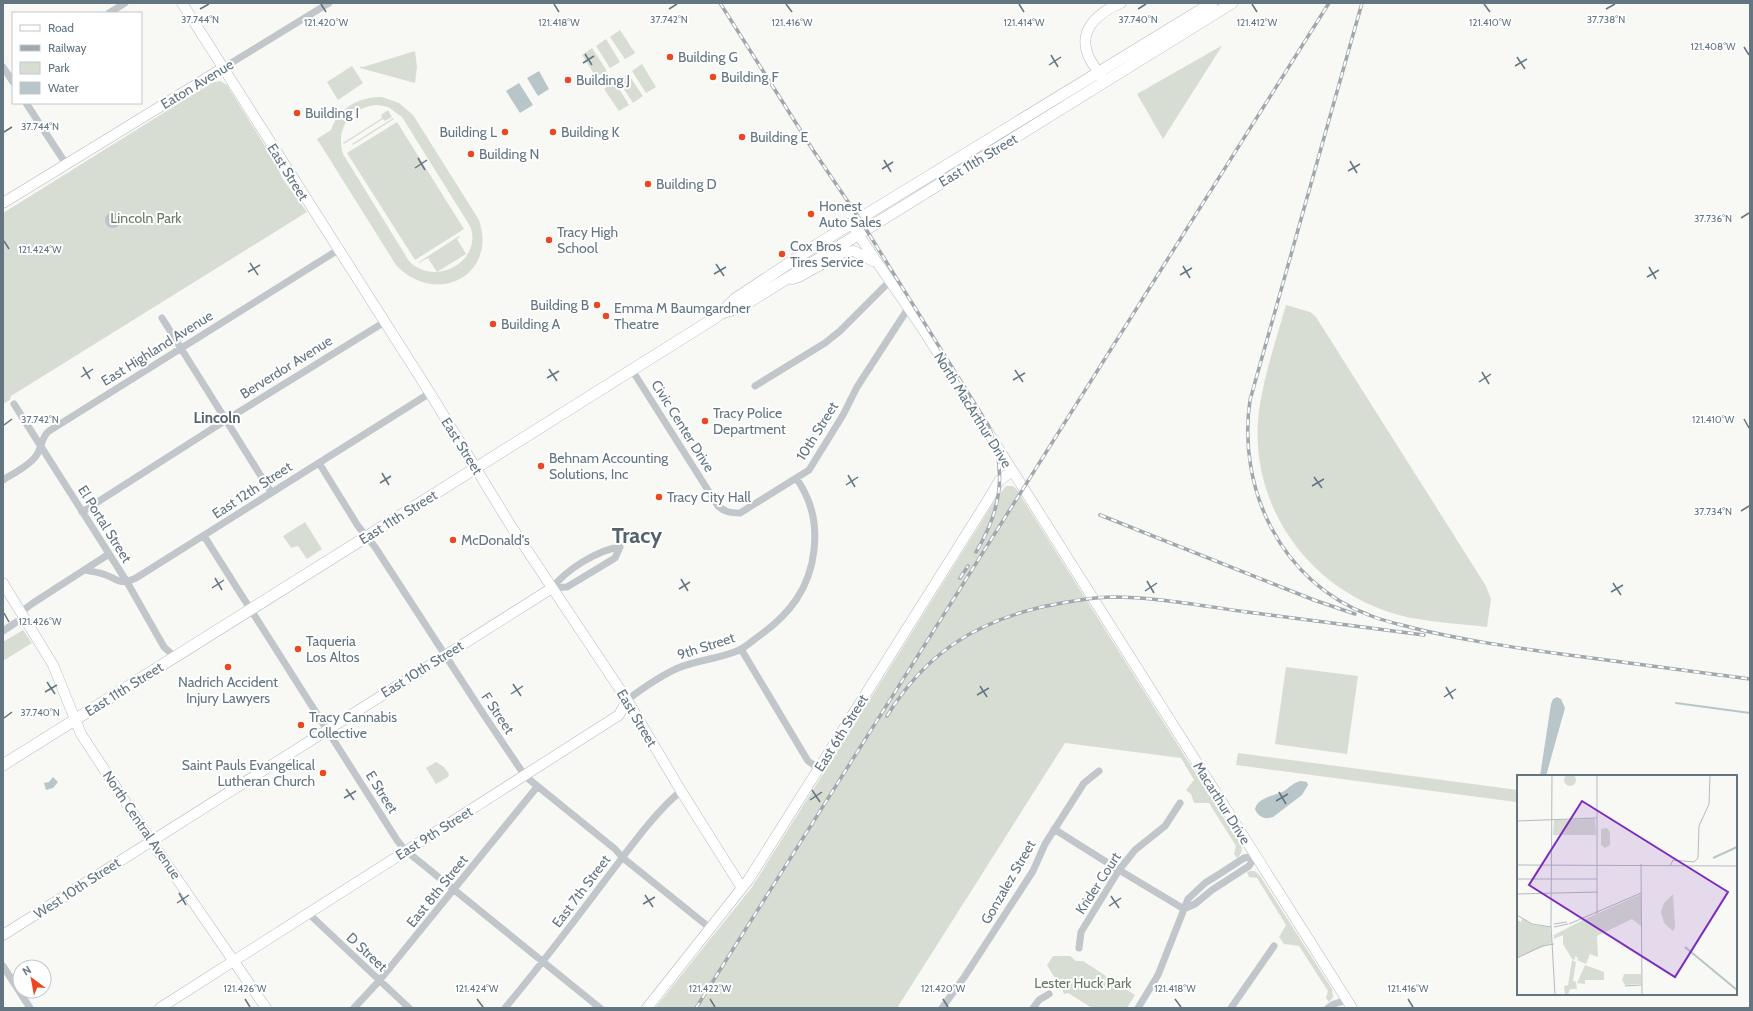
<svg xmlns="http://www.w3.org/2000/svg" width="1753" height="1011" font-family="Cabin,sans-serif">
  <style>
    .green { fill: #d8ddd4; fill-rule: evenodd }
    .water { fill: #b8c6c9 }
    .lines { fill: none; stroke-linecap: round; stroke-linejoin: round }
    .stream { stroke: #b8c6c9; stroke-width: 2 }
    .secondary-casing { stroke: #b3babe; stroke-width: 11 }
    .primary-casing { stroke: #b4babe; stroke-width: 12 }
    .street { stroke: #c1c6ca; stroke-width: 7 }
    .secondary { stroke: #fff; stroke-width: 10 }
    .primary { stroke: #fff; stroke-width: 11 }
    .rail-casing { stroke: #a0a8ae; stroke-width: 3.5 }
    .rail { stroke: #fff; stroke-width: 2; stroke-dasharray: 6; stroke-linecap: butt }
    .ticks { fill: none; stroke: #627581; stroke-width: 1.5 }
    .poi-dot { fill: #eb4822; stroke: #fff; stroke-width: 1.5 }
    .labels { text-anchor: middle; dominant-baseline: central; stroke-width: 4; stroke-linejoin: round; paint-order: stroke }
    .poi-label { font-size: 14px; fill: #627581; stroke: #fff; text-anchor: start }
    .street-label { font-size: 14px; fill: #627581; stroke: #fff }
    .park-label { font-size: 14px; fill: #667961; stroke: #fff }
    .neighbourhood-label { font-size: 15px; font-weight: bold; fill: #54626c; stroke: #fff }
    .town-label { font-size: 22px; font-weight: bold; fill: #54626c; stroke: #fff }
    .inset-river { fill: none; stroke: #b8c6c9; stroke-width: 2 }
    .inset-road { fill: none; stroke: #b3bcc0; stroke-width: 1 }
    .view { fill: #7b2cbf; fill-opacity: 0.15; stroke: #7b2cbf; stroke-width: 2 }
    .inset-edge { fill: none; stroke: #627581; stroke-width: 2 }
    .ticks-label { font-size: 10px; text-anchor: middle; fill: #627581; stroke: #fff; stroke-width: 4; stroke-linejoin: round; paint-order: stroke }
  </style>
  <rect width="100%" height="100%" fill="#f8f8f5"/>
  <path class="green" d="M620,30L635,53L625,59L610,37Z
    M606,39L620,62L610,68L596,46Z
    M1221,46H1222L1163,139L1137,94Z
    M592,48L607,71L596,77L582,55Z
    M415,51L417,67L415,83L360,68L361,66L363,67Z
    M642,64L656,87L646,93L632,71Z
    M352,66L363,83L338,100L327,82Z
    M628,74L643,96L633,103L618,80Z
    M220,81L227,85L277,165L282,178L307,212L11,396L10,400L3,404V213L213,82Z
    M615,82L629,105L619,111L604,89Z
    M382,97L399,103L413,115L479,220C498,276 435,307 396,265L317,139L331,130C339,107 359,97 382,97ZM378,105L388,107L402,117L470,226C484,261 434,288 409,261L343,154C335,128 351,106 378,105Z
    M388,110L392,117L385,121L383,119L344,144L343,143L382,118L381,115Z
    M393,118L394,119L353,145L352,144Z
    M397,122L464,229L415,260L347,153Z
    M459,236L460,237L457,239L466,254L437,272L428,258L419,263V262Z
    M1286,305L1310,312L1316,317L1486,586L1491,599L1487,627C1453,623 1415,622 1383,610C1301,580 1248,498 1259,411C1264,375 1276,340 1286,305Z
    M1006,486H1013L1017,490L1241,845C1243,850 1241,855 1237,858L1234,854L1236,846L1209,803H1194L1191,794L1186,790L1194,780L1181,758L1065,743L897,1008H655L752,887L997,497Z
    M305,522L322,549L307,559L298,546L291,548L283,536Z
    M23,630L32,643L3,661V642Z
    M1286,667L1358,676L1347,754L1275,744Z
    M1238,753L1518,790L1516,802L1236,765Z
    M436,762L444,767L449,774L448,777L436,784L426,768Z
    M1250,871H1255L1260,876L1332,989L1333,997L1329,1002L1326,998L1328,991L1299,946L1284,944L1279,937L1286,925L1257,878L1249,877L1247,872Z
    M1053,956H1070L1076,961H1083L1135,995L1127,1008H1092L1068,993L1064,994C1063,988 1051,973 1047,965Z"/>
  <path class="water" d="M539,71L549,89L538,96L527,78Z
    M519,83L533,105L520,113L506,91Z
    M105 220a8 8 0 1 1 16 0a8 8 0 1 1-16 0Z
    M1557,697L1561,699L1565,708L1546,776H1540L1551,704L1553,699Z
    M53,777L58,782L53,788L46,790L44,783L49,782Z
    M1301,781L1307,782L1308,785L1302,795L1273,817C1265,820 1258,817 1255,809C1258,797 1274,796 1284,791C1290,787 1294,782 1301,781Z"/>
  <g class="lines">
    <path class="stream" d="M1676,703L1750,713"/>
    <g class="secondary-casing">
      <path id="secondary" d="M182,3L430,393L511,526L627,700L681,791L742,888
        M1103,79C1098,71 1089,61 1087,52C1079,28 1101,11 1121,3
        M3,203L223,68
        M851,223C875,261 902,297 926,334L1352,1008
        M792,279L799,277L844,252L854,251L873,261
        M3,583L53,665L81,734L151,841L266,1008
        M3,935L552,588
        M160,1008L619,715L627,700
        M647,1008L749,879L988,500L999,481L1012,471"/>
    </g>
    <g class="primary-casing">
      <path id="primary" d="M722,313L741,307L1232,3
        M3,765L713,319L721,313L735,299L818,244L1212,3"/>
    </g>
    <path class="street" d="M109,13L125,3
      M3,67L13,82
      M223,68L329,3
      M26,103L66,164
      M162,318L271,492
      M632,370L718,506C725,512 730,513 740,513L809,470L843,415L857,387L909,307
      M755,386L825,343L840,331L890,281
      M14,404L127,582L164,647L175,657
      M319,463L358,526L375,547L484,715L525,776L615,849L623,858L710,928
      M3,480C14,473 29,466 36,456C42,448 41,437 49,431L338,250
      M82,512L226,420L383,323
      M204,536L397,840L405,850L600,1008
      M84,570C90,571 97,572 103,574C119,579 119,586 136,578L430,393
      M552,588L567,587L615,558L620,547
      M552,588C566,570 597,550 620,547
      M3,631L21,619V612L33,603L109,554
      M741,649L808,761L818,768
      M627,700C643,688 660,676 678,668C697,660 718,659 737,651C745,648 752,641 759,636C790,614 810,588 814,550C817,524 812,500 796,478
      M1054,829L1119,870L1184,909
      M1184,909L1195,904L1212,890L1249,866L1255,856
      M308,913L409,1008
      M1079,948L1081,932L1119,870L1135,850L1165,826L1180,803
      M3,966L30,1008
      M354,1008L379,981L537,787
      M505,1008C540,966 573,923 606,879C627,852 654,813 681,791
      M942,1008L965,976L1033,871L1045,844L1084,783L1099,771
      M1033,1008L1039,1000L1049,994
      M1138,1008L1158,975L1188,899L1205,883L1221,873L1244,858L1255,856
      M1231,1008L1274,946
      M1328,1008L1334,1004L1347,1000"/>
    <use href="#secondary" class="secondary"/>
    <use href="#primary" class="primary"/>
    <g class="rail-casing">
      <path id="rail" d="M720,3L813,150L859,218L988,425C1008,470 1001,511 976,552
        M1362,3L1250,400C1237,489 1281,582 1369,615C1383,621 1398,624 1413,628C1462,640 1511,647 1561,654C1624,662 1687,671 1750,679
        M1100,515L1314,600L1355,614
        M960,578L968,566
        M887,716C926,653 975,622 1046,606C1068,602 1090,597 1112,597C1157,597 1202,606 1247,612C1306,620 1365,627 1424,635
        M696,1008L1329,3"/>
    </g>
    <use href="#rail" class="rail"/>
  </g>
  <path class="ticks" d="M321,4L326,12M554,4L559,12M786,4L792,12M1019,4L1024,12M1252,4L1257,12M1484,4L1490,12M200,9L209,4M669,9L677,4M1138,9L1146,4M1606,9L1615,4M1744,47L1749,55M585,54L592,65M1051,55L1058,67M1517,57L1525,69M583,63L594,56M1049,65L1061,57M1515,66L1527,59M4,132L12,127M418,158L425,170M884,160L891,172M1350,161L1357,173M415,168L427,160M882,169L893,162M1348,171L1360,164M1741,218L1749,213M4,241L9,249M250,263L258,275M716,264L724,276M1183,266L1190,278M1649,267L1656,279M248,272L260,265M714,274L726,267M1180,275L1192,268M1647,277L1659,270M83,367L90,379M549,369L557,381M1015,370L1023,382M1482,372L1489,384M81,377L93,369M547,378L559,371M1013,380L1025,373M1479,382L1491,374M1744,419L1749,428M4,425L12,419M382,473L389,485M848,475L855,487M1314,477L1322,488M380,483L391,476M846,485L858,477M1312,486L1324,479M1741,511L1749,506M215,578L222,590M681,579L688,591M1147,581L1154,593M1613,583L1621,595M212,588L224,580M679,589L690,582M1145,591L1157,583M1611,592L1623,585M4,613L9,622M47,682L55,694M513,684L521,696M980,686L987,697M1446,687L1453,699M45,692L57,685M511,694L523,686M977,695L989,688M1444,697L1456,689M4,718L12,712M346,789L354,800M812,790L820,802M1279,792L1286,804M344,798L356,791M810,800L822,792M1276,801L1288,794M179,893L186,905M645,895L653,907M1111,896L1119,908M177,903L189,895M643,904L655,897M1109,906L1121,898M245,999L250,1007M477,999L483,1007M710,999L715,1007M943,999L948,1007M1175,999L1181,1007M1408,999L1413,1007"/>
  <g class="poi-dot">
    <circle cx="670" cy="57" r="4"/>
    <circle cx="713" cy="77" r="4"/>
    <circle cx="568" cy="80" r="4"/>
    <circle cx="297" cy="113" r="4"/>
    <circle cx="505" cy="132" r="4"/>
    <circle cx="553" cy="132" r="4"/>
    <circle cx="742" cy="137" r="4"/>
    <circle cx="471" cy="154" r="4"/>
    <circle cx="648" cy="184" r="4"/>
    <circle cx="811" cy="214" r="4"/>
    <circle cx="549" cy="240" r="4"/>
    <circle cx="782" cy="254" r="4"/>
    <circle cx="597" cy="305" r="4"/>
    <circle cx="606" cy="316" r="4"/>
    <circle cx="493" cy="324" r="4"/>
    <circle cx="705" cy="421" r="4"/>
    <circle cx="541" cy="466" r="4"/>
    <circle cx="659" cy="497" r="4"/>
    <circle cx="453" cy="540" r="4"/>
    <circle cx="298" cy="649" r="4"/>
    <circle cx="228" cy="667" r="4"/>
    <circle cx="301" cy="725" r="4"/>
    <circle cx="323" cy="773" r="4"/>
  </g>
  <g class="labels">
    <g class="poi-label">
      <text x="678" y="57">Building G</text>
      <text x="721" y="77">Building F</text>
      <text x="576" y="80">Building J</text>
      <text x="305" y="113">Building I</text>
      <text x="497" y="132" text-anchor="end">Building L</text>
      <text x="561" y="132">Building K</text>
      <text x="750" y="137">Building E</text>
      <text x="479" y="154">Building N</text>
      <text x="656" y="184">Building D</text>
      <text x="819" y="206">Honest<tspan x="819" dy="16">Auto Sales</tspan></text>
      <text x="557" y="232">Tracy High<tspan x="557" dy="16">School</tspan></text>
      <text x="790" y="246">Cox Bros<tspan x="790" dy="16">Tires Service</tspan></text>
      <text x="589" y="305" text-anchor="end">Building B</text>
      <text x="614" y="308">Emma M Baumgardner<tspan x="614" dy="16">Theatre</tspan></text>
      <text x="501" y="324">Building A</text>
      <text x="713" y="413">Tracy Police<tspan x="713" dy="16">Department</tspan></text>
      <text x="549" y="458">Behnam Accounting<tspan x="549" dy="16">Solutions, Inc</tspan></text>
      <text x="667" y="497">Tracy City Hall</text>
      <text x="461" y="540">McDonald's</text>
      <text x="306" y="641">Taqueria<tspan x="306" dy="16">Los Altos</tspan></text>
      <text x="228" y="682" text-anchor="middle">Nadrich Accident<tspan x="228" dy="16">Injury Lawyers</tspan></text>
      <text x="309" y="717">Tracy Cannabis<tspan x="309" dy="16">Collective</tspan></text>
      <text x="315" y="765" text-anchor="end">Saint Pauls Evangelical<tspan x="315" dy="16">Lutheran Church</tspan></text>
    </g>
    <g class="street-label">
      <text transform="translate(197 84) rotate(-31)">Eaton Avenue</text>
      <text transform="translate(978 160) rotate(-31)">East 11th Street</text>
      <text transform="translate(288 172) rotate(58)">East Street</text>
      <text transform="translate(157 348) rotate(-32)">East Highland Avenue</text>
      <text transform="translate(286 367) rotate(-32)">Berverdor Avenue</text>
      <text transform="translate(973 410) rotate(58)">North MacArthur Drive</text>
      <text transform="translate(683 426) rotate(58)">Civic Center Drive</text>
      <text transform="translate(817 431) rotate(-58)">10th Street</text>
      <text transform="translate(462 446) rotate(58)">East Street</text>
      <text transform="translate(252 490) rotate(-33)">East 12th Street</text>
      <text transform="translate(398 517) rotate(-32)">East 11th Street</text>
      <text transform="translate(105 524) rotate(58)">El Portal Street</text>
      <text transform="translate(706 646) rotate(-18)">9th Street</text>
      <text transform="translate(422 669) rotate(-32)">East 10th Street</text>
      <text transform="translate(124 689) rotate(-32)">East 11th Street</text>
      <text transform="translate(498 713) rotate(56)">F Street</text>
      <text transform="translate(637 718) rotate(59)">East Street</text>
      <text transform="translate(841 733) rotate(-58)">East 6th Street</text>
      <text transform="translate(382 792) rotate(58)">E Street</text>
      <text transform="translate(1222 803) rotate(58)">Macarthur Drive</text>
      <text transform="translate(142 825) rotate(56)">North Central Avenue</text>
      <text transform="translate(434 833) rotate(-32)">East 9th Street</text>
      <text transform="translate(1008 882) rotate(-60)">Gonzalez Street</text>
      <text transform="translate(1098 883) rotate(-57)">Krider Court</text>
      <text transform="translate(77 888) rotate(-33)">West 10th Street</text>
      <text transform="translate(437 891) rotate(-51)">East 8th Street</text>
      <text transform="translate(581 891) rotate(-53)">East 7th Street</text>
      <text transform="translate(367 952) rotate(43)">D Street</text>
    </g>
    <g class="park-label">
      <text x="146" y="218">Lincoln Park</text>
      <text x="1083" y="983">Lester Huck Park</text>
    </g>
    <g class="neighbourhood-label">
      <text x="217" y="418">Lincoln</text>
    </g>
    <g class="town-label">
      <text x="637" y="535">Tracy</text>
    </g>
  </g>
  <g transform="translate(1517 775)">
    <rect width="220" height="220" fill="#f8f8f5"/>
    <path d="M47 5a6 6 0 1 1 12 0a6 6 0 1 1-12 0ZM37,45L78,44L79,60H36ZM90,53L93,57V70L88,73L84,70V54ZM124,119V162V151L115,144L80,161L81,182L73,179L69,189L60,185L61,183L58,181V185L55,184L46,169V160L37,164V160L66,145ZM156,119L158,152L156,156L147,148L144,137L147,128ZM5,143L16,150L33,152L35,168L0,183V145L4,147ZM55,185L59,187L56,206L59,207L60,214H53L51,220H48L47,211L51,210ZM68,190L87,197V205H68V209L60,208ZM107,199H124V209L108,210L105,205Z" fill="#d8ddd4"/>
    <path class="inset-river" d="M196,83L220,72M168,172L220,215"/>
    <path class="inset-road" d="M35,0L34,150L38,220M80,0V139M0,46L80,43M177,87L181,83L182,51L192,29L193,0M124,89L125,220M0,90L220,91M153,91L156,85L177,87M0,104H80M0,119L81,117M0,140L15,149L34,152M37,149L50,147M52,149L124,118M37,152L51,149M0,183L25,171L37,169M108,211L125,210"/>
    <path class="view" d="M65,26L211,117L158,202L12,110Z"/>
    <rect width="220" height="220" class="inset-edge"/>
  </g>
  <g class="ticks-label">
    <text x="200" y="23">37.744°N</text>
    <text x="669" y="23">37.742°N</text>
    <text x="1138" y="23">37.740°N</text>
    <text x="1606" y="23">37.738°N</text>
    <text x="326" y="26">121.420°W</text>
    <text x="559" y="26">121.418°W</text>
    <text x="792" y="26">121.416°W</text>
    <text x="1024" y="26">121.414°W</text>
    <text x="1257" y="26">121.412°W</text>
    <text x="1490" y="26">121.410°W</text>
    <text x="1713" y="50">121.408°W</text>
    <text x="40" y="130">37.744°N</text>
    <text x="1713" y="222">37.736°N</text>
    <text x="40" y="253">121.424°W</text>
    <text x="1713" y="423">121.410°W</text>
    <text x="40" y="423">37.742°N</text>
    <text x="1713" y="515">37.734°N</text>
    <text x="40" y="625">121.426°W</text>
    <text x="40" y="716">37.740°N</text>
    <text x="245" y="992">121.426°W</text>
    <text x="477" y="992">121.424°W</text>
    <text x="710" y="992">121.422°W</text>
    <text x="943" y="992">121.420°W</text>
    <text x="1175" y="992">121.418°W</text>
    <text x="1408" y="992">121.416°W</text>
  </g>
  <rect width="1753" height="1011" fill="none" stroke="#627581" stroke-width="8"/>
  <rect x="12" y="12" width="130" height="92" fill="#ffffff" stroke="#c0c8cd"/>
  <rect x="20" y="25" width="20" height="6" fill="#ffffff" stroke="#c0c8cd"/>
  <text x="48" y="32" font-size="12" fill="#627581">Road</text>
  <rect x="20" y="45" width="20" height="6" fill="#a0a8ae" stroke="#c0c8cd"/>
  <text x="48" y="52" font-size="12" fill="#627581">Railway</text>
  <rect x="20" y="62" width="20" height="12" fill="#d8ddd4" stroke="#c0c8cd"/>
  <text x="48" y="72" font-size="12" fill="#627581">Park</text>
  <rect x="20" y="82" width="20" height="12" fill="#b8c6c9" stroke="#c0c8cd"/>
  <text x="48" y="92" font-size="12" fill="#627581">Water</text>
  <g transform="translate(32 979) rotate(328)"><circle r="19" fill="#ffffff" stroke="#c0c8cd"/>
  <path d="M0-3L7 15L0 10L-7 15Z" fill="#eb4822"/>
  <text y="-6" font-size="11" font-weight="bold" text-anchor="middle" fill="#627581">N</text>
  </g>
</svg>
